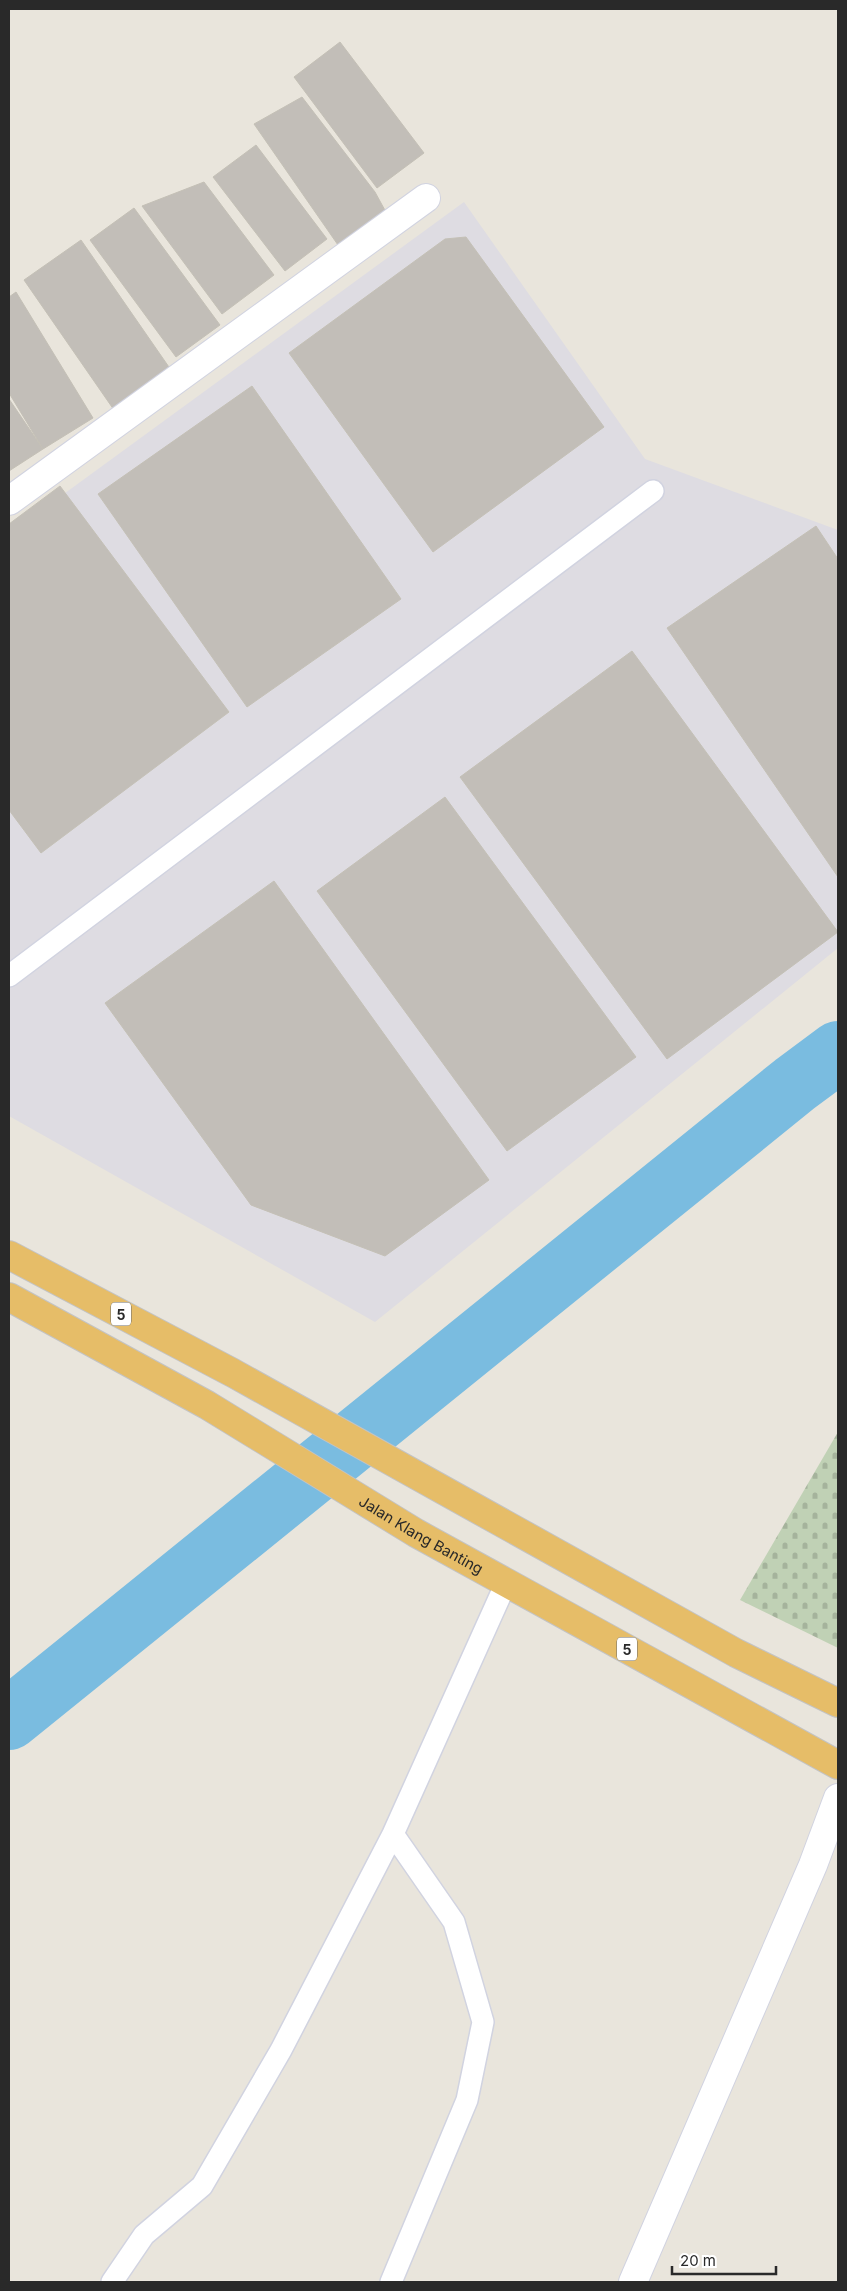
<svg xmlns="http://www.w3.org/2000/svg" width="847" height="2291" font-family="Inter,sans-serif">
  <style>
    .industrial { fill: #dedce2 }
    .cemetery { fill: url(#cemetery-stones) }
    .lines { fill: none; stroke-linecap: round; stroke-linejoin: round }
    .river { stroke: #7abce0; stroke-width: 62 }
    .building { fill: #c2beb8; stroke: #c4c0b6 }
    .service-casing { stroke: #d1d3e0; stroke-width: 24 }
    .minor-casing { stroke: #d1d3e0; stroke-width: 30 }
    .trunk-casing { stroke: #c3c3c3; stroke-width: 30 }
    .service { stroke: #fff; stroke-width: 21 }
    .minor { stroke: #fff; stroke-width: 28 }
    .trunk { stroke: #e6bd68; stroke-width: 28 }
    .labels { text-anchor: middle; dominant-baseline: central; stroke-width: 4; stroke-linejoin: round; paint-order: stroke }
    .shield { fill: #fff; stroke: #696969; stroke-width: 1 }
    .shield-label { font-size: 14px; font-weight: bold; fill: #292929 }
    .street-label { font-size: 15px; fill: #292929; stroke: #fff }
  </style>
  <defs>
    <pattern id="cemetery-stones" width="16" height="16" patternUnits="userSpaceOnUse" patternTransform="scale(1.25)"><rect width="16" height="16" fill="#c0d1b5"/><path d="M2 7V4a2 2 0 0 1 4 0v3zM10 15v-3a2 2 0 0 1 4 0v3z" fill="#a5b39c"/></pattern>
  </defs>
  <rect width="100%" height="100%" fill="#e9e5dc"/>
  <path class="industrial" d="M464,202L645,459L838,530V948L375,1322L9,1116V534Z"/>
  <path class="cemetery" d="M838,1432V1648L740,1600Z"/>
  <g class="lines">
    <path class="river" d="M9,1719L795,1084L838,1052"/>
  </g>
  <path class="building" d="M340,42L424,153L377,188L294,77Z
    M302,97L375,192L387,214L338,245L254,124Z
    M256,145L327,239L285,271L213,177Z
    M204,182L274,275L222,314L142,206Z
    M134,208L220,325L176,357L90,240Z
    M466,237L604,427L433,552L289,353L445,239Z
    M81,240L171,370L114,410L24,280Z
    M16,292L93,418L43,449L9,393V297Z
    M252,386L401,599L247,707L98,494Z
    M9,399L43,449L9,471Z
    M60,486L229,712L41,853L9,810V524Z
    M816,526L838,559V877L667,628Z
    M632,651L838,932L667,1059L460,777Z
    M445,797L636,1057L507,1151L317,891Z
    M274,881L489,1180L385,1256L251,1205L105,1003Z"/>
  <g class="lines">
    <g class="service-casing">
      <path id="service" d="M9,976L653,491
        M112,2282L144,2235L202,2186L281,2050L393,1834L506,1583
        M391,2282L467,2100L483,2022L454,1922L393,1834"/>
    </g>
    <g class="minor-casing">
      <path id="minor" d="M9,501L426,198
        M633,2282L813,1865L838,1798"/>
    </g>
    <g class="trunk-casing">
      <g id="trunk">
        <path d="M9,1255L233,1373L736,1653L838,1703"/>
        <path id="s1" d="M9,1297L207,1405L416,1533L838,1765"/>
      </g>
    </g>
    <use href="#service" class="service"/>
    <use href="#minor" class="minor"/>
    <use href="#trunk" class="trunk"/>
  </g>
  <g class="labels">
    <g class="shield">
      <rect x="111" y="1302.5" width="20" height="23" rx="4"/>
      <rect x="617" y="1637.5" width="20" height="23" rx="4"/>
    </g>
    <g class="shield-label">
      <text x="121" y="1314">5</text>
      <text x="627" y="1649">5</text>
    </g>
    <g class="street-label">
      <text stroke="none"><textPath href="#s1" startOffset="476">Jalan Klang Banting</textPath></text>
    </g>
  </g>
  <rect width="847" height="2291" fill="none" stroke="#292929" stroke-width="20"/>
  <path d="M672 2266v8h104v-8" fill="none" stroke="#292929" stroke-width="2.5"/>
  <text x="680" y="2266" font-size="15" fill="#292929" stroke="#ffffff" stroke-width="4" paint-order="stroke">20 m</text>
</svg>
